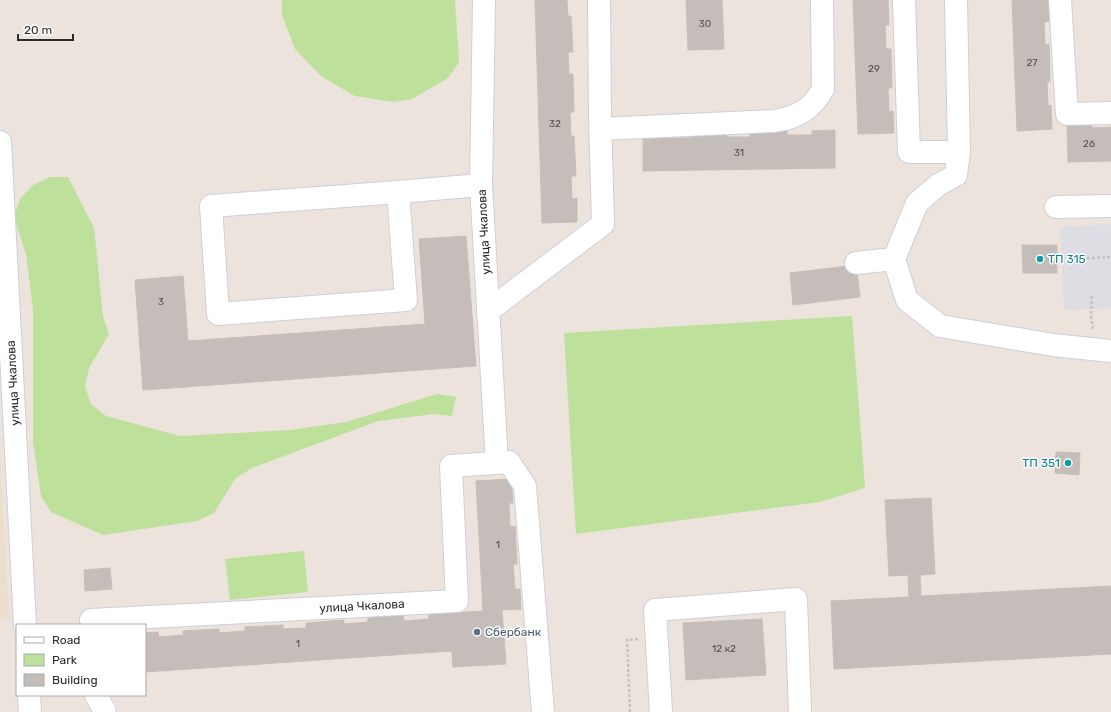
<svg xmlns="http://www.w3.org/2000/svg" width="1111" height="712" font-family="Rubik,sans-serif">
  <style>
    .industrial { fill: #dedde4 }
    .education { fill: #edddcc }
    .green { fill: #bde09a }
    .building { fill: #c4bdb9; stroke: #c7beb6 }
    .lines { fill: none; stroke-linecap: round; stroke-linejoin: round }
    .minor-casing { stroke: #cbd0db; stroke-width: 24 }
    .path { stroke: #c3c3c3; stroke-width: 2.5; stroke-dasharray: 3 2; stroke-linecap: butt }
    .minor { stroke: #fff; stroke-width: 22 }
    .culture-dot { fill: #0f9aa8; stroke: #fff; stroke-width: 1.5 }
    .service-dot { fill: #5c6f8a; stroke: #fff; stroke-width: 1.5 }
    .labels { text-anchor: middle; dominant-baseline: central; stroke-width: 3; stroke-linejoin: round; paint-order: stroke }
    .number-label { font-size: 10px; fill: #504f4e }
    .street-label { font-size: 12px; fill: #2a2a2a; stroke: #fff }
    .culture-label { font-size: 12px; fill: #0d838f; stroke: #fff; text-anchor: start }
    .service-label { font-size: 12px; fill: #4e5e75; stroke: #fff; text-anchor: start }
  </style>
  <rect width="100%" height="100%" fill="#ece3dc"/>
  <path class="industrial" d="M1111,224V308L1064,310L1060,227Z"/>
  <path class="education" d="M0,459L9,619H0Z"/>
  <path class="green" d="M282,0H455L459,62L448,78L412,99L394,102L355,96L322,77L295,49L282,15Z
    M49,177H68L94,228L96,246L103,317L109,334L89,368L85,387L91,404L106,416L180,436L291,430L346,422L437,394L456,397L452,416L434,414L378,421L252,468L235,479L214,513L197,521L103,535L51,512L41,496L33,442V309L26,254L14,217L20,199L32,186Z
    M852,316L865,488L820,502L576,534L564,333Z
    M304,551L308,592L230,600L225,559Z"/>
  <path class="building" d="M535,0H567L568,16H571L573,52H568L569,74H573L574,112H570L571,136H574L576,176H571L572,199L577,198V222L542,223Z
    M686,0H722L724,49L688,50Z
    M853,0H888L889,25H885L886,49H891L892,88H888L889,112L893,111L894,133L858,134Z
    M1012,0H1048L1049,21L1044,22L1045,45L1049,44L1050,82H1047L1048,106L1051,105L1052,129L1017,131Z
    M1091,122L1092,128L1111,127V161L1068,162L1067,123Z
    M835,130V168L643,171V134H666V138H690V133H726V137H750V132L787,131V135H812V131Z
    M466,236L476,366L143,390L135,280L183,276L188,341L425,324L419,239Z
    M1022,245H1057V273H1023Z
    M856,265L860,297L793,305L790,273Z
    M1056,452L1080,453L1079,475L1055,473Z
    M511,479L513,503H509L510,527L515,526L517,564H513L515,589H520L521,609L483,611L476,481Z
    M931,498L935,574L920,575L921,596L1111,586V654L834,669L831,601L909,597L908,575L889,576L885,500Z
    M110,568L112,589L85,591L84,570Z
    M502,610L506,664L453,667L449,613Z
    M449,613L451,651L145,672V633L158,632L159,637L184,635L183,631L219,629V633L245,631V627L283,625V629L306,628V623L344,620V624L368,622V618L403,615L404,621L429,619V615Z
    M762,619L766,675L686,680L683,623Z"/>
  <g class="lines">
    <g class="minor-casing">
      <path id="minor" d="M484,0L481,185L497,463
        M904,0L909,152H959L956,0
        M1060,0L1067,114L1111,113
        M600,129L774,121C797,118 812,109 823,89L822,0
        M0,142L25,625
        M398,192L406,300L218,314L211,206L398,192L481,185
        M1056,207L1111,206
        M894,259L917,203L938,185L956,175L959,152
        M856,263L894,259L907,300L940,326L1053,345L1111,351
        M488,311L603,224L600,116L599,0
        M92,625L91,620L457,601L451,466L509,462L525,486L543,712
        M29,695L30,712
        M96,695L105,712
        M661,712L655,610L796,599L800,712"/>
    </g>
    <path class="path" d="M1087,258L1111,257
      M1092,296L1091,314L1093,330
      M630,712L627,640L638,639"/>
    <use href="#minor" class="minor"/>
  </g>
  <g class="culture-dot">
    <circle cx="1040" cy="259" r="4"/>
    <circle cx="1068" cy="463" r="4"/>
  </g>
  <circle class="service-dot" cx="477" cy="632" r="4"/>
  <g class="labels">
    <g class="number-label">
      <text x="705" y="24">30</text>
      <text x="1032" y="63">27</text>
      <text x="874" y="69">29</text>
      <text x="555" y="124">32</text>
      <text x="1089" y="144">26</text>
      <text x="739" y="153">31</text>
      <text x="161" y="302">3</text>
      <text x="498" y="545">1</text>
      <text x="298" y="644">1</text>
      <text x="724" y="649">12 к2</text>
    </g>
    <g class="street-label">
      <text transform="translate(484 232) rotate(-93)">улица Чкалова</text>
      <text transform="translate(13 383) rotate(-93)">улица Чкалова</text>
      <text transform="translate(362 606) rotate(-3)">улица Чкалова</text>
    </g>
    <g class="culture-label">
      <text x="1048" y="259">ТП 315</text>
      <text x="1060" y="463" text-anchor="end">ТП 351</text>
    </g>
    <g class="service-label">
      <text x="485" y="632">Сбербанк</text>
    </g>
  </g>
  <rect x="16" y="624" width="130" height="72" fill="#ffffff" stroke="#aaaaaa"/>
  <rect x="24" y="637" width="20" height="6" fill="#ffffff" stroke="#aaaaaa"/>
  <text x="52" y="644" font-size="12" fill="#2a2a2a">Road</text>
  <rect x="24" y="654" width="20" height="12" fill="#bde09a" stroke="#aaaaaa"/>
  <text x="52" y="664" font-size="12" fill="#2a2a2a">Park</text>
  <rect x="24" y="674" width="20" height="12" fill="#c4bdb9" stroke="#aaaaaa"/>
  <text x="52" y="684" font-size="12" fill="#2a2a2a">Building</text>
  <path d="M18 34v6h55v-6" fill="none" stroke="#2a2a2a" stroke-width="2"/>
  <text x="24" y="34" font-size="12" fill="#2a2a2a" stroke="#ffffff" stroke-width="3" paint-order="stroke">20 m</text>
</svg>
